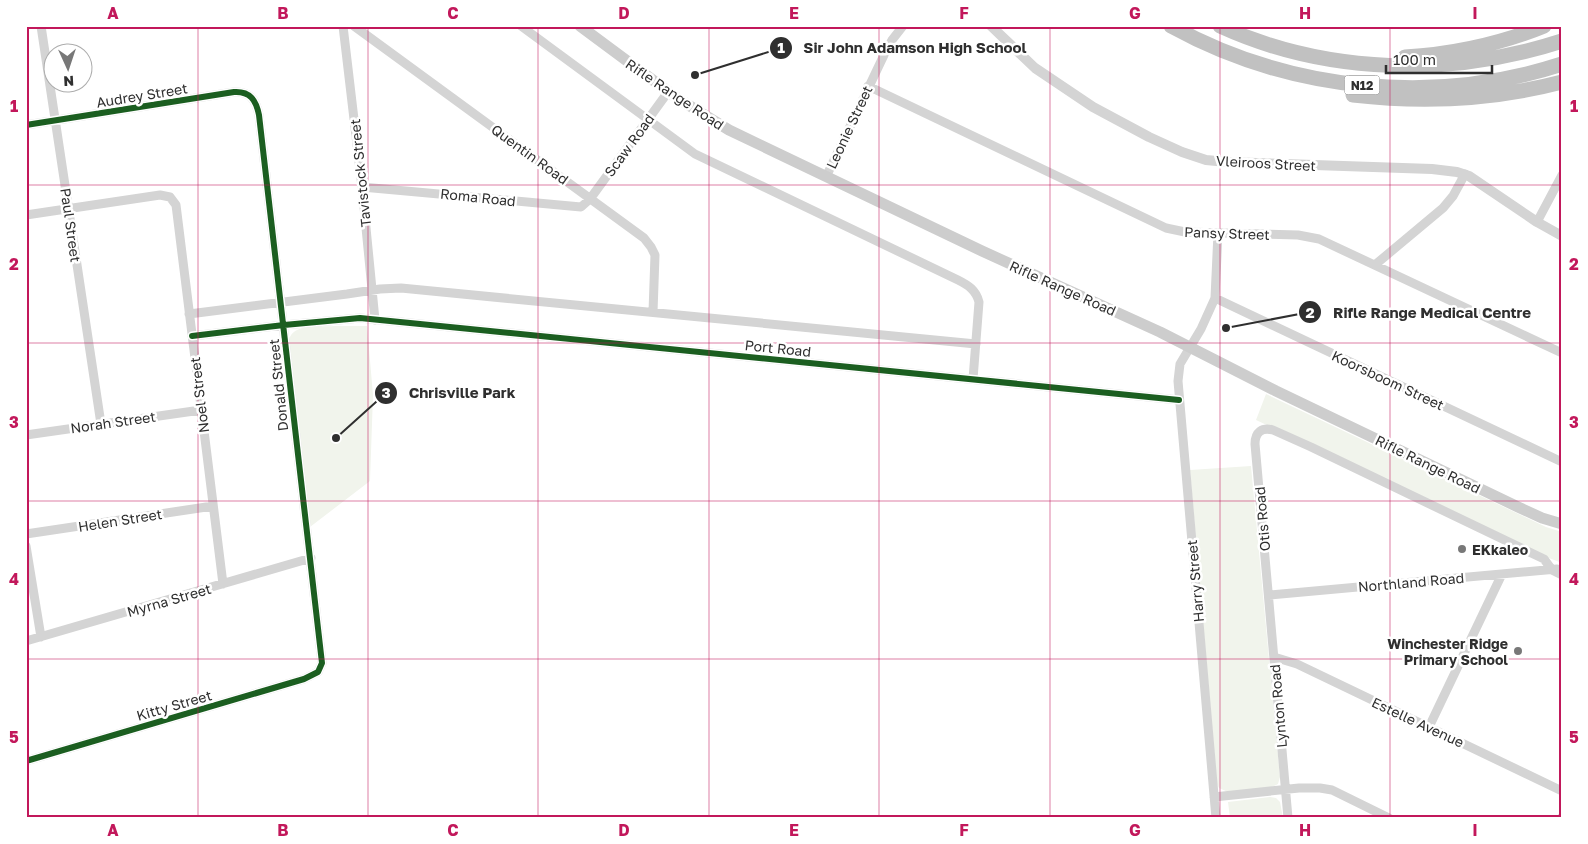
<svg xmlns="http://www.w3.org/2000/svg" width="1588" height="844" font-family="'Golos Text',sans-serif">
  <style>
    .green { fill: #f1f4ec }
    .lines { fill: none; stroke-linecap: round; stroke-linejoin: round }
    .minor { stroke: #d4d4d4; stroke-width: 9 }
    .tertiary { stroke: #d4d4d4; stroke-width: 10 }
    .secondary { stroke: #cdcdcd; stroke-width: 11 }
    .motorway { stroke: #c1c1c1; stroke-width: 15 }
    .cycleway-casing { stroke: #fff; stroke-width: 9 }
    .cycleway { stroke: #1b5e20; stroke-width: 6 }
    .grid { fill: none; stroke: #c2185b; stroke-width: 1; stroke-opacity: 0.55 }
    .poi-dot { fill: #787878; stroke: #fff; stroke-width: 2 }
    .labels { text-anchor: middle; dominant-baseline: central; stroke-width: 5; stroke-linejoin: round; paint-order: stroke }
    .shield { fill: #fff; stroke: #6d6d6d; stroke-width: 1 }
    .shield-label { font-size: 12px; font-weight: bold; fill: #2f2f2f }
    .street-label { font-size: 14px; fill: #2f2f2f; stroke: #fff }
    .poi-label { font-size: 14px; font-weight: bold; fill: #2f2f2f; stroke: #fff; text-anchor: start }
    .leader { fill: none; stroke: #2f2f2f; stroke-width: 2 }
    .callout-dot { fill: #2f2f2f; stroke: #fff; stroke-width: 2 }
    .mark-label { font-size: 15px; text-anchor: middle; font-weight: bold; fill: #fff }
    .callout-label { font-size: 15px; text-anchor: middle; font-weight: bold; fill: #2f2f2f; stroke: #fff; stroke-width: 5; stroke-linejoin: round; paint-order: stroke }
    .neatline { fill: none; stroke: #c2185b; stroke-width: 2 }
    .grid-label { font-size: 16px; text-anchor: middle; font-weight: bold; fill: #c2185b }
  </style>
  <rect width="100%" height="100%" fill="#fff"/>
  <path class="green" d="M334,326H367L373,395L370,481L310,527L289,340C293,323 319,327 334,326Z
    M1266,394L1546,527L1562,532V563L1541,555L1256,420Z
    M1251,466L1280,777L1278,784L1272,787L1228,792L1219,788L1217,784L1190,470Z
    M1270,797L1276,798L1280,802L1283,818H1230L1228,802Z"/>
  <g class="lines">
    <path class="minor" d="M41,26L101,424
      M343,26L362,187L375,320
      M354,26L644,238L651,247L655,255L653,312
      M521,26L695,154L958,280C968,285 976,290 979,302L973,379
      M868,86L1166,228L1185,232L1298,235L1319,239L1562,353
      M26,125L234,92C250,91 256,100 259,115L322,663L318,672L304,679L26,761
      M826,177L884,55L892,40L903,26
      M362,187L581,207L590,199L668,92
      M26,215L160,195L170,197L176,205L223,584
      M1537,222L1562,175
      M1376,264L1443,208L1453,196L1465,174
      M1215,298L1562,462
      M189,314L347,294L380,289L401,288L976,344
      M192,336L284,325L360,318L1179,400
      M26,435L201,410
      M26,534L213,506
      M26,546L41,637
      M1269,595L1557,569
      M26,641L311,558
      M1274,657L1297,664L1562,791
      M1429,727L1502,574
      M1214,797L1299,788H1320L1332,790L1389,818
      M1216,818L1178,381L1180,364L1201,329L1215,298L1218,233
      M1288,818L1255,444C1255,432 1262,427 1273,430L1311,447L1544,559L1552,570L1562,575
      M1562,818V817"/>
    <path class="tertiary" d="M991,26L1035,68L1093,107L1149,137L1182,152L1206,160L1227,162L1432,169L1457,172L1469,176L1537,222L1562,236"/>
    <path class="secondary" d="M580,26L677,98L729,130L982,251L1160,332L1276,391L1518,507L1542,518L1562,524"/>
    <path class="motorway" d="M1171,26C1289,91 1433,106 1562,64
      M1220,26C1327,75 1451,77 1562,41
      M1405,57C1452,54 1500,44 1544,26
      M1353,95C1423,103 1493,100 1562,82"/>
    <g class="cycleway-casing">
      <path id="cycleway" d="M26,125L234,92C250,91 256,100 259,115L322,663L318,672L304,679L26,761
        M192,336L284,325L360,318L1179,400"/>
    </g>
    <use href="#cycleway" class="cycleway"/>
  </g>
  <path class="grid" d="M198,26V818M368,26V818M538,26V818M709,26V818M879,26V818M1050,26V818M1220,26V818M1390,26V818M26,185H1562M26,343H1562M26,501H1562M26,659H1562"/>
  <g class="poi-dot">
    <circle cx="1462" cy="549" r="5"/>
    <circle cx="1518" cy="651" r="5"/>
  </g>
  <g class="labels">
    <rect class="shield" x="1344.5" y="75.5" width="35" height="19" rx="4"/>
    <g class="shield-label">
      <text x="1362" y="85">N12</text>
    </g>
    <g class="street-label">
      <text transform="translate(675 94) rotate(34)">Rifle Range Road</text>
      <text transform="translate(142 95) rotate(-9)">Audrey Street</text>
      <text transform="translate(849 127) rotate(-65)">Leonie Street</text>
      <text transform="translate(629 145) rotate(-54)">Scaw Road</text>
      <text transform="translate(530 154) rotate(36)">Quentin Road</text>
      <text transform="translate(1266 163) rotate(3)">Vleiroos Street</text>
      <text transform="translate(360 173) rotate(-96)">Tavistock Street</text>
      <text transform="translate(478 197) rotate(6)">Roma Road</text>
      <text transform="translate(71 225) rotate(82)">Paul Street</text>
      <text transform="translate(1227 233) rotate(2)">Pansy Street</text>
      <text transform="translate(1063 288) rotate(24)">Rifle Range Road</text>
      <text transform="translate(778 348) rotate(6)">Port Road</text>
      <text transform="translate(1388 380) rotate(25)">Koorsboom Street</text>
      <text transform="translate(278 385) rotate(-96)">Donald Street</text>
      <text transform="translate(199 395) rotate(-97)">Noel Street</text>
      <text transform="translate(113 422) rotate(-8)">Norah Street</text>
      <text transform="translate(1428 464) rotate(26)">Rifle Range Road</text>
      <text transform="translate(1262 519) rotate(-95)">Otis Road</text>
      <text transform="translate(120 520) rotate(-9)">Helen Street</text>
      <text transform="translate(1195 581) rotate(-95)">Harry Street</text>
      <text transform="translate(1411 582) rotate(-5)">Northland Road</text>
      <text transform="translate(169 600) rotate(-16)">Myrna Street</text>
      <text transform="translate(174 705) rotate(-16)">Kitty Street</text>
      <text transform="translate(1278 706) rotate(-95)">Lynton Road</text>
      <text transform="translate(1418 722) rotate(25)">Estelle Avenue</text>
    </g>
    <g class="poi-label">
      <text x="1472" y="549">EKkaleo</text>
      <text x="1508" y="643" text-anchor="end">Winchester Ridge<tspan x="1508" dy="16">Primary School</tspan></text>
    </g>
  </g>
  <path class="leader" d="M695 75L781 48M1226 328L1310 312M336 438L386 393"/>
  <g class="callout-dot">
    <circle cx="695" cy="75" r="5"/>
    <circle cx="1226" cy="328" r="5"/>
    <circle cx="336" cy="438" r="5"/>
    <circle cx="781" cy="48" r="12"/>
    <circle cx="1310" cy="312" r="12"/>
    <circle cx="386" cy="393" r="12"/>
  </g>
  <g class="mark-label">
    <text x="781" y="53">1</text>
    <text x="1310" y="318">2</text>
    <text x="386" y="398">3</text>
  </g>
  <g class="callout-label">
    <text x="915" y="53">Sir John Adamson High School</text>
    <text x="1432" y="318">Rifle Range Medical Centre</text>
    <text x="462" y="398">Chrisville Park</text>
  </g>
  <rect width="1588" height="844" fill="none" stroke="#ffffff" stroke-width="55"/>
  <g transform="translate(68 68) rotate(177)"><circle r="24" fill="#ffffff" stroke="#acacac"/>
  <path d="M0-4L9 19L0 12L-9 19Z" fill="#787878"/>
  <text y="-8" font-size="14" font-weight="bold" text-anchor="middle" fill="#2f2f2f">N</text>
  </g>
  <path d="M1386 65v8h106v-8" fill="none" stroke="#2f2f2f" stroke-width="2.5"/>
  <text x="1393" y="65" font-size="15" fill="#2f2f2f" stroke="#ffffff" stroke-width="4" paint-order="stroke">100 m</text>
  <rect x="28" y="28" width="1532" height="788" class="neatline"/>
  <g class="grid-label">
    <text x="113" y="19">A</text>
    <text x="283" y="19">B</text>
    <text x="453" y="19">C</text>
    <text x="624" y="19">D</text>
    <text x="794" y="19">E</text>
    <text x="964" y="19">F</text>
    <text x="1135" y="19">G</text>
    <text x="1305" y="19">H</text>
    <text x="1475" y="19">I</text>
    <text x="14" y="112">1</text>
    <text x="1574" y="112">1</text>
    <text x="14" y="270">2</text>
    <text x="1574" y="270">2</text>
    <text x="14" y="428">3</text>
    <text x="1574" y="428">3</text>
    <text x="14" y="585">4</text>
    <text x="1574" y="585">4</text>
    <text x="14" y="743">5</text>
    <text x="1574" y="743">5</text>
    <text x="113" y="836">A</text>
    <text x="283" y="836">B</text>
    <text x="453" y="836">C</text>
    <text x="624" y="836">D</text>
    <text x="794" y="836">E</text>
    <text x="964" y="836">F</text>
    <text x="1135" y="836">G</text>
    <text x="1305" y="836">H</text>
    <text x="1475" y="836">I</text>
  </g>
</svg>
